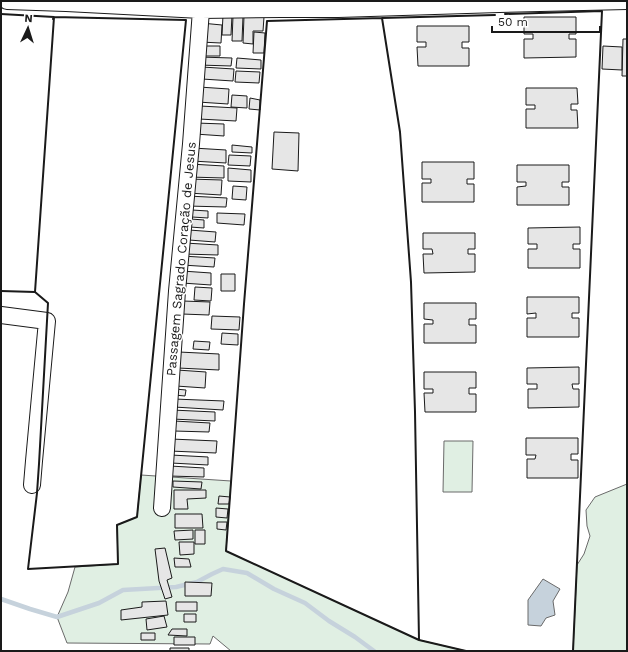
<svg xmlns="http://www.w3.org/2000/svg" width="628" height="652" font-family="'Work Sans',sans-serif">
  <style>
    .green { fill: #e0efe3; stroke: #6a6a6a }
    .water { fill: #c6d2dc; stroke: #6a6a6a }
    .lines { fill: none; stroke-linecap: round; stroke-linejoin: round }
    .stream { stroke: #c6d2dc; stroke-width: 4.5 }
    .building { fill: #e6e6e6; stroke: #1a1a1a }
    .minor-casing { stroke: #1a1a1a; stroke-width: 18 }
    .minor { stroke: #fff; stroke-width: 16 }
    .wall { stroke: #1a1a1a; stroke-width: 2 }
    .labels { text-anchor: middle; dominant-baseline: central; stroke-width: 3; stroke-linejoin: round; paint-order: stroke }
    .street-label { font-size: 13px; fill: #1a1a1a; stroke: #fff }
  </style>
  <rect width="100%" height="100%" fill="#fff"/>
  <path class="green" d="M444,441H473L472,492H443Z
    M141,475L231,481L226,551L419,640L466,651H231L213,636L210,644L67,643L57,617L68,592L75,567L118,564L117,525L137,517Z
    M627,484V651H573L577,565L584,554L590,536L587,526L586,510L595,497Z"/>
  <path class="water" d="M543,579L560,589L553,601L555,615L546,618L541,626L528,625V600Z"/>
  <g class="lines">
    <path class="stream" d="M1,599L30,609L57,617L99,603L123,590L176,587L197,582L212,574L223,569L247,573L274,589L305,603L329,621L355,637L374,651"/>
  </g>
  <path class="building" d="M223,15H232L231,35H222Z
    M233,16H243L242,41H232Z
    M244,16L264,17L263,31H253V44L243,43Z
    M524,17H576V34H569V39H576V57L524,58V39H533V34H524Z
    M201,23L222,25L221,43L200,42Z
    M417,26H469V42H462V48H469V66H418L417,47H426V42H417Z
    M254,32L265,33L264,53H253Z
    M623,39H627V76H622Z
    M205,46H220V56H204Z
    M603,46L622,47V70L602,69Z
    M199,57L232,58L231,66L199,65Z
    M237,58L261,60V69L236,68Z
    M202,67L234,69L233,81L202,79Z
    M236,71L260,72L259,83L235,82Z
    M199,87L229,89L228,104L198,102Z
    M526,88H577L578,104H571V110H577L578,128H526V109H535V105H526Z
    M232,95L247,96V108L231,107Z
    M250,98L260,100V110L249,109Z
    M200,106L237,108L236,121L199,119Z
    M196,123L224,124V136L195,134Z
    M274,132L299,133L298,171L272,169Z
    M232,145L252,147V153L232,152Z
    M193,148L226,150V163L192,161Z
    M229,155L251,156L250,166L228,165Z
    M422,162H474V179H467V184H474V202H422V183H431V179H422Z
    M190,164L224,166V178L189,177Z
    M517,165H569V182H562V187H569V205H517V187L526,186V182H517Z
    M228,168L251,170V182L228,181Z
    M189,179L222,180L221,195L188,193Z
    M233,186L247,187L246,200L232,199Z
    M188,196L227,198L226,207L187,206Z
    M192,210L208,211V218L192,217Z
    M217,213L245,214L244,225L217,223Z
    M191,219L204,220V228L190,227Z
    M580,227V244H573V249H580V268H528V249H537V244H528V228Z
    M189,230L216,232L215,242L189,240Z
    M423,233H475V249H468V254H475V272L424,273L423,254H433L432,249H423Z
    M185,243L218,245V255L184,254Z
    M182,256L215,258L214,267L182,265Z
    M182,271L211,273V285L182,283Z
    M221,274H235V291H221Z
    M195,287L212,288L211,301L194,300Z
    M527,297H579V313H572V318H579V337H527V318H536V313L527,314Z
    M183,301L210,302L209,315L182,314Z
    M424,303H476V319H469V325H476V343H424V324H433V320L424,319Z
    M212,316L240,317L239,330L211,329Z
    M222,333L238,334V345L221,344Z
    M194,341L210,342L209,350L193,349Z
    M179,352L219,354V370L178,368Z
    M579,367V384H572L573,389H579V407L528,408V389H537V384H527V368Z
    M177,370L206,372L205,388L176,386Z
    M424,372H476V388H469V394H476V412H425L424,393H433V389H424Z
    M175,389L186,390L185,396L174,395Z
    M174,399L224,401L223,410L174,407Z
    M172,410L215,412V421L172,419Z
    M174,421L210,423L209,432L174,431Z
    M526,438H578V454H571V460H578V478H527V459H535L536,455H526Z
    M171,439L217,441L216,453L170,451Z
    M171,455L208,457V465L171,463Z
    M170,466L204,468V477L169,476Z
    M173,481L202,482L201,489L173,487Z
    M174,490H206V498L187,499L188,509H174Z
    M219,496L230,497L229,504H218Z
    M216,508L228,509L227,518L216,517Z
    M175,514H202L203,528H175Z
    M217,522H227L226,530L217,529Z
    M193,530V539L175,540L174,531Z
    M195,530H205V544H195Z
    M179,542H194V554L180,555Z
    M165,548L172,578L167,580L172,597L165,599L159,581L155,549Z
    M174,558L189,559L191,567H175Z
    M185,582L212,583L211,596H185Z
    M166,601L168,615L121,620V610L142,607V602Z
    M176,602H197V611H176Z
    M184,614H196V622H184Z
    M164,616L167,627L147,630L146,619Z
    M172,629H187V636L168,635Z
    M141,633H155V640H141Z
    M174,637H195V645H174Z
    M170,648H189V651H170Z"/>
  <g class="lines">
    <g class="minor-casing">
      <path id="minor" d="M7,1L66,3L201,10L281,9H338L499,4L627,1
        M1,315L47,321L34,461L32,485
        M162,508L177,291L191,144L201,10"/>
    </g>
    <use href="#minor" class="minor"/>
    <path class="wall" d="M1,14L54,17L53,19
      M505,14L602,11L573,651
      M54,17L186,20L137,517L117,525L118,564L28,569L37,493L39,464L48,303L35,292Z
      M382,18L400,132L411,282L415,412L419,640L226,551L244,304L267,21Z
      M1,291L35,292
      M466,651L419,640L415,412L411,282L400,132L382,18L495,15"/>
  </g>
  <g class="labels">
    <g class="street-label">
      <text transform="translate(181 259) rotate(-85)">Passagem Sagrado Coração de Jesus</text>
    </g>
  </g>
  <rect width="628" height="652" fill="none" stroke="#1a1a1a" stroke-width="4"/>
  <g transform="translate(28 28) rotate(4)" stroke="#ffffff" stroke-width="3" paint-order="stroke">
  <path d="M0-3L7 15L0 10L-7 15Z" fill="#1a1a1a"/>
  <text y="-6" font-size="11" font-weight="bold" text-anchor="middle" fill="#1a1a1a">N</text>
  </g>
  <path d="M492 26v6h108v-6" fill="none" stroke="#1a1a1a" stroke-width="2"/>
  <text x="498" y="26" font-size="12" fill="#1a1a1a" stroke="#ffffff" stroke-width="3" paint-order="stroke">50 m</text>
</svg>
